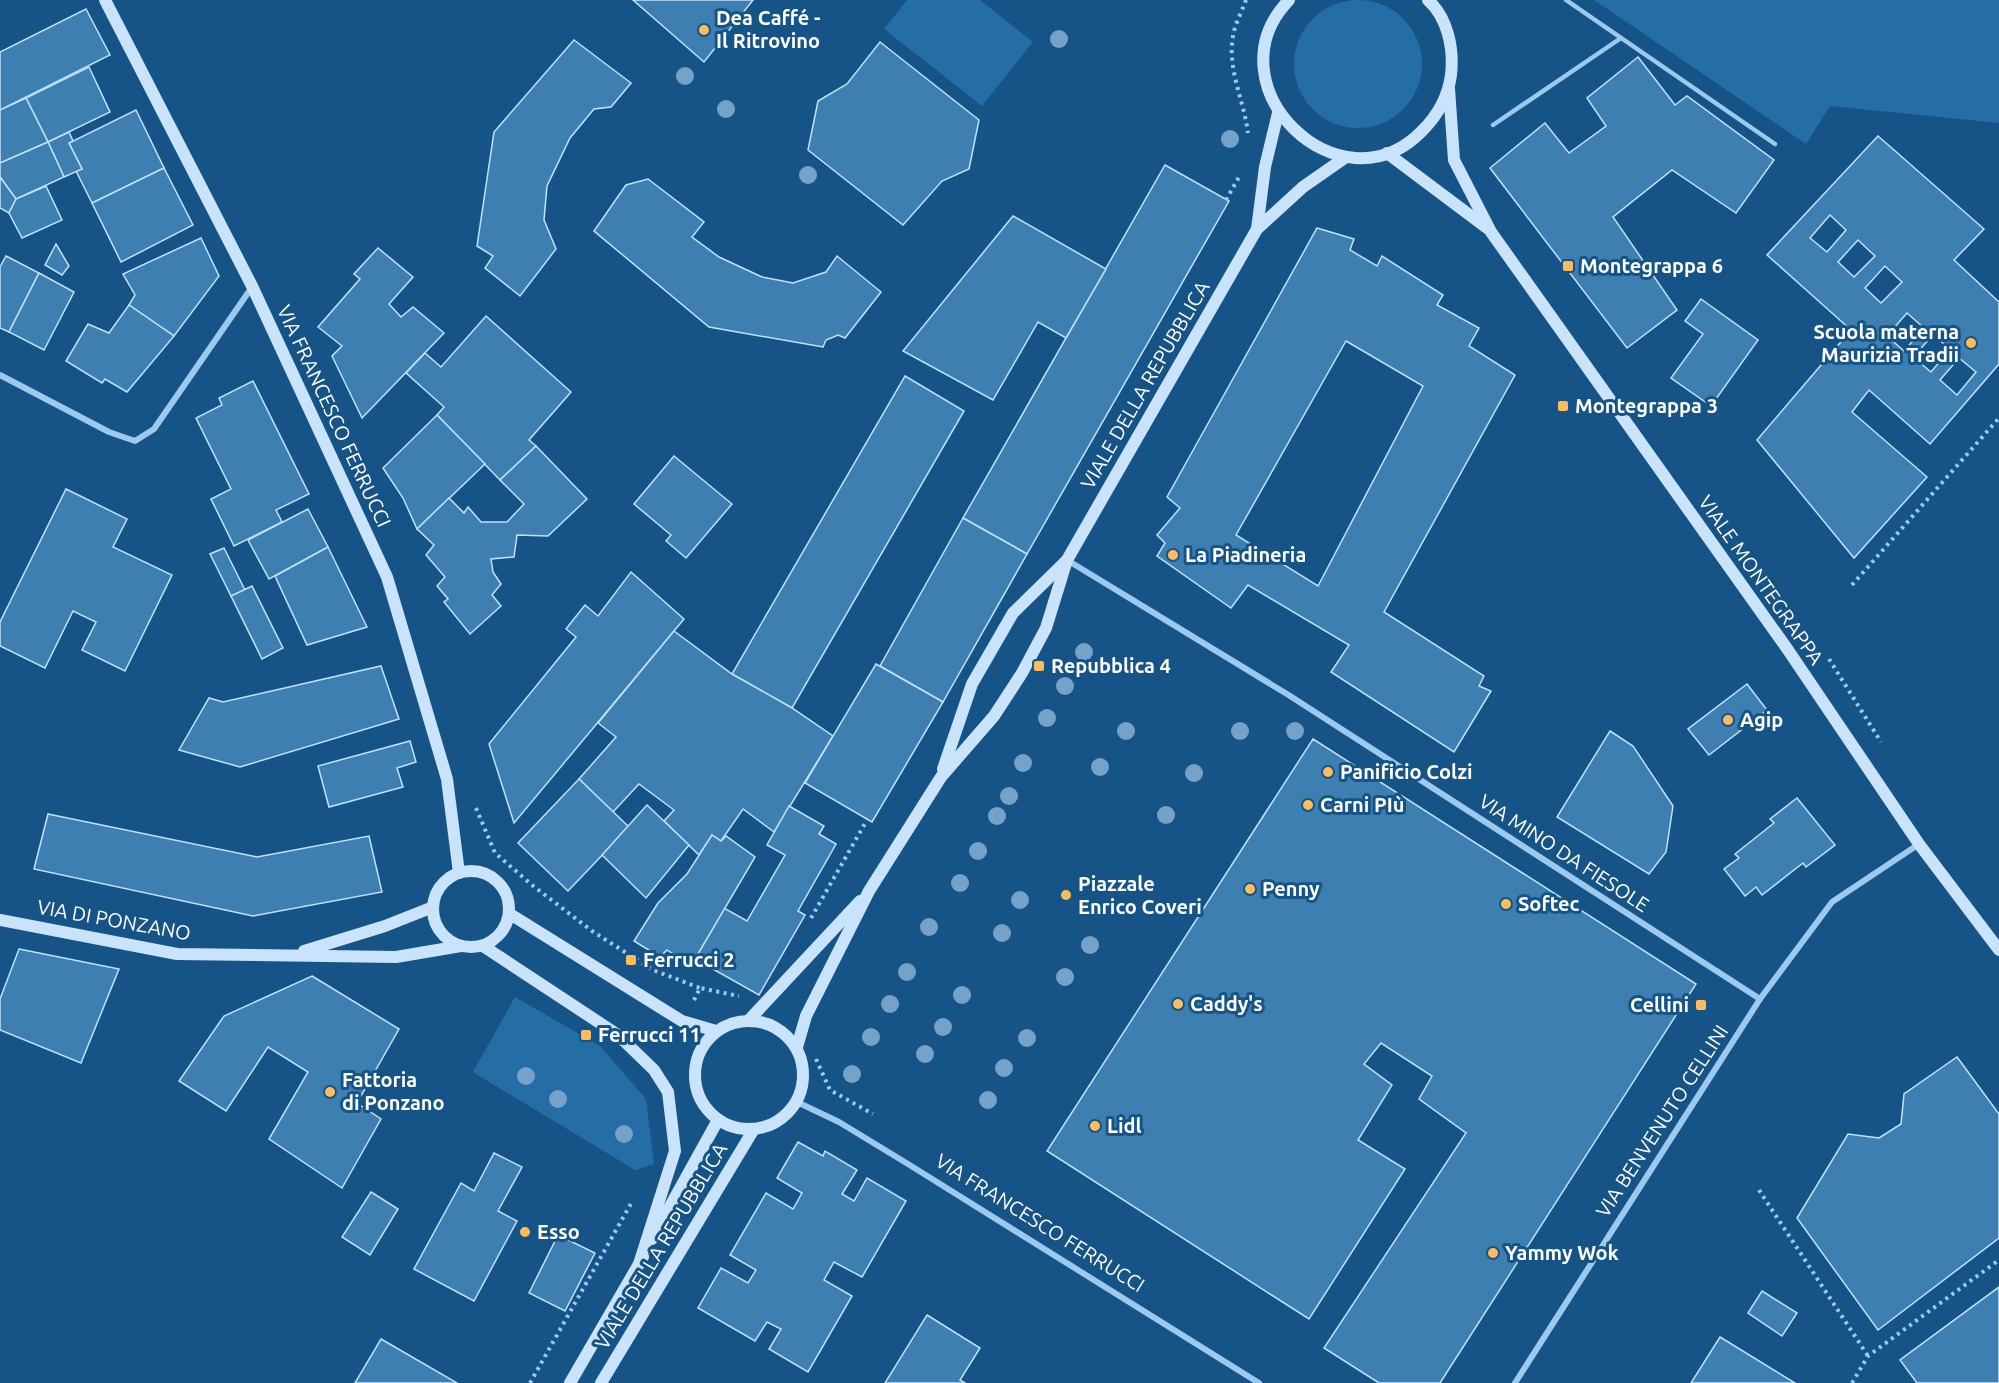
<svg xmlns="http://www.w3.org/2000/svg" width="1999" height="1383" font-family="Ubuntu,sans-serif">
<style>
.green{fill:#256da5}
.building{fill:#3e7fb1;stroke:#c2e2fa;stroke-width:1.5;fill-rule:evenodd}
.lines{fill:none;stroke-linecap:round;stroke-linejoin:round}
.path{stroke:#9ccaee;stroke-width:4;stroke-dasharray:3 4.5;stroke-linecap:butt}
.lane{stroke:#9ccaee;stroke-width:4.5}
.street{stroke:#9ccaee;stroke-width:6}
.secondary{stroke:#c9e4fa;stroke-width:12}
.tree{fill:#75a2c6}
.poi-dot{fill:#ffbc59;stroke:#165487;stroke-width:2}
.labels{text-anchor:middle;stroke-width:6;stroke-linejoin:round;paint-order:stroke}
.poi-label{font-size:20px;font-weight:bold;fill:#fff;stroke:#165487;text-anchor:start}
.street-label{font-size:20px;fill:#fff;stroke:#165487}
</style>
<rect width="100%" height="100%" fill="#165487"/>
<g class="green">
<circle cx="1358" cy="64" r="64"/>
<polygon points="907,0 980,0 1033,42 982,106 884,29"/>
<polygon points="1594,0 1999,0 1999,123 1830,106 1806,144"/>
<polygon points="515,997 600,1046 646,1099 654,1164 635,1170 473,1072"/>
</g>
<g class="building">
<polygon points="633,0 753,0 704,62"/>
<polygon points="86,9 110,55 0,110 0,52"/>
<polygon points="574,40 631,83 611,107 594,109 570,138 547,186 544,220 556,249 520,296 485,268 493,256 477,246 494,132"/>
<polygon points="880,42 979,120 969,169 942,181 903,225 808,150 818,101 847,84"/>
<polygon points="1638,57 1675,105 1687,96 1774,160 1736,213 1672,170 1613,217 1677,310 1627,348 1490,168 1545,123 1569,153 1606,126 1587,98"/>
<polygon points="89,67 110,112 48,142 26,98"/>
<polygon points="26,98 48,142 0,163 0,110"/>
<polygon points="136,110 164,168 92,203 76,171 82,169 69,143"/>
<polygon points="69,132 73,141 69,143 82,169 64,177 48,142"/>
<path d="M1878 136 1984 229 1954 260 1999 302V364L1930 444 1869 390 1852 412 1927 477 1854 558 1757 440 1851 330 1767 255ZM1830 215 1846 230 1827 252 1810 238ZM1858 240 1875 256 1854 277 1838 262ZM1885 266 1902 282 1881 303 1865 288ZM1907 313 1924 328 1904 351 1887 336ZM1933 335 1950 349 1931 372 1913 357ZM1959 358 1976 372 1957 395 1940 380Z"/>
<polygon points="48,142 64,177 16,199 0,177 0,163"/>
<polygon points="1165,165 1229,201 1027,554 963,518"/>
<polygon points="164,168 193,225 121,262 92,203"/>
<polygon points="0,177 16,199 9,213 0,208"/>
<polygon points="648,179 704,222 692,237 719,257 762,277 793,283 826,272 837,256 881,292 845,338 838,335 826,340 823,347 709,327 594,231 626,185"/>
<polygon points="46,186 62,220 22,238 9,213 16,199"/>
<polygon points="1013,216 1106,269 1066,338 1038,322 993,400 903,351"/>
<path d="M1317 228 1354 239 1350 250 1377 266 1382 256 1443 295 1437 305 1479 328 1469 346 1515 375 1384 612 1484 676 1479 686 1491 691 1454 752 1331 672 1349 645 1248 585 1231 608 1157 556 1165 543 1157 535 1180 508 1167 497ZM1346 341 1423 386 1318 586 1236 535Z"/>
<polygon points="201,238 219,276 174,336 129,305 135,295 123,274"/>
<polygon points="56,244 69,266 62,275 45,265"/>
<polygon points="378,248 413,277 389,304 401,317 413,307 444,333 362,418 332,356 342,346 318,327 360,279 354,274"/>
<polygon points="6,256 39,273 9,332 0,328 0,267"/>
<polygon points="39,273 74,292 44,350 9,332"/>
<polygon points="1701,299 1758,340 1711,406 1671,378 1703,334 1685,321"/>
<polygon points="129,305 174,336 127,392 105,379 102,383 66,361 88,324 109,333"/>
<polygon points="486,316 571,392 529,440 536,446 500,480 437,415 444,407 406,373 425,353 441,367"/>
<polygon points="905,376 964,411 792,708 732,674"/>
<polygon points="253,381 309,494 276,510 282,522 234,546 211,499 231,489 196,418 222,405 219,398"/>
<polygon points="437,415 485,464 417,529 403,498 383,468"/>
<polygon points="536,446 587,499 548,536 517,535 514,557 491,559 493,572 501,584 492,595 501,606 470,634 444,602 448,599 437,586 445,577 426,555 434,545 417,529 449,498 464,513 468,507 481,522 507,522 524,504 500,480"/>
<polygon points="674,456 732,504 686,558 666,541 671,535 634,504"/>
<polygon points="66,489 127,519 113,547 172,575 125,671 82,650 96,622 73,611 45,668 0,646 0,622"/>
<polygon points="308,509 328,547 269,579 248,540"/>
<polygon points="963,518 1027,554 943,702 880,666"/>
<polygon points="328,547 367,627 307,645 275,576"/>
<polygon points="224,548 245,590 231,596 210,554"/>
<polygon points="631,572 684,619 514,823 489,744 576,637 566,629 585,605 598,616"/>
<polygon points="252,586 283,648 262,659 231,596"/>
<polygon points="674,631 732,674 792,708 833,736 774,832 743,809 721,841 712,835 699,855 664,821 674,810 639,784 613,812 579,779 616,737 598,723"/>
<polygon points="876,664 943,702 872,822 805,783"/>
<polygon points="381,666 399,719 240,767 179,750 209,698 223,702"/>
<polygon points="1747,684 1767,710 1709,755 1688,729"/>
<polygon points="1610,731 1633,746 1673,806 1666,852 1649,874 1557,817"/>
<polygon points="1313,739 1696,984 1440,1383 1379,1383 1324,1348 1466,1133 1419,1099 1432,1076 1381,1043 1364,1064 1392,1085 1358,1140 1405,1169 1309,1319 1047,1151"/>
<polygon points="410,741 416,762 397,768 403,787 329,807 318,766"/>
<polygon points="579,779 629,827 568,891 518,843"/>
<polygon points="1797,798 1835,845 1806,867 1803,863 1762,895 1756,887 1745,896 1724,869 1739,858 1735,854 1774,823 1770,819"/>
<polygon points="647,805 689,845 646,898 602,855"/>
<polygon points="789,806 824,826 819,834 836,844 798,911 805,915 759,995 695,959 724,908 747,921 785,855 767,845"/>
<polygon points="48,814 257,857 369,836 382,892 253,916 34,869"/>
<polygon points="712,835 721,841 726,836 755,857 695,959 689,965 667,950 660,957 634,941 658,903 687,874"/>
<polygon points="19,949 119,969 81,1063 0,1030 0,999"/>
<polygon points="312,976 399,1029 357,1103 381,1119 342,1188 269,1139 308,1072 268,1047 226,1111 179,1081 224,1016"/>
<polygon points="1957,1057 1999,1114 1999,1238 1878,1330 1797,1218 1848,1134 1879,1138 1901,1124 1904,1094"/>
<polygon points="798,1142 823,1156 825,1151 857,1170 842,1194 854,1201 867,1178 906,1201 862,1277 834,1262 824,1280 852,1296 808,1372 769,1349 781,1329 767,1322 755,1341 698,1308 721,1268 748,1283 756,1270 730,1255 766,1193 793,1209 802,1193 777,1178"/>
<polygon points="494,1153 522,1167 498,1211 517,1221 474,1301 414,1269 461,1183 474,1191"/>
<polygon points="371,1192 398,1209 370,1255 342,1237"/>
<polygon points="558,1235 595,1253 565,1311 529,1293"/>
<polygon points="1999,1287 1999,1383 1917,1383 1900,1360"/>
<polygon points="1762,1291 1797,1313 1782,1336 1748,1313"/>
<polygon points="927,1315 980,1348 960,1380 965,1383 885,1383"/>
<polygon points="1720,1337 1795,1383 1691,1383"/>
<polygon points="381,1339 457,1383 355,1383"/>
</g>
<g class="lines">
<g class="path">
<path d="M1246 0C1242 11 1235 24 1233 36 1227 69 1244 101 1248 133"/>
<polyline points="1226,200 1239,177"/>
<polyline points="1852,585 1999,418"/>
<polyline points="1829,659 1881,742"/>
<polyline points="476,808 495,853 532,885 592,931 653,970 700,988"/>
<polyline points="811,918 867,820"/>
<polyline points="694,1000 700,988 739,996"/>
<polyline points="816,1059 830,1090 873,1114"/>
<polyline points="1759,1190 1868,1356"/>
<polyline points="530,1383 633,1200"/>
<polyline points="1852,1383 1868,1356 1999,1260"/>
</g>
<g class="lane">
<polyline points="1566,0 1775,144"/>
<polyline points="1493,125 1621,38"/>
</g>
<g class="street">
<polyline points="0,375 109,432 135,441 154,429 252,287"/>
<polyline points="1067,560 1287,694 1760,999"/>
<polyline points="797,1102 839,1122 908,1164 1259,1383"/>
<polyline points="1515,1383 1760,999 1832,902 1919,844"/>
</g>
<g class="secondary">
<polyline points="105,0 252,286 387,577 447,779 459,873"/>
<path d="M1289 0C1207 85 1340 215 1422 131 1438 115 1448 98 1451 75 1454 49 1448 18 1428 0"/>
<polyline points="1449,89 1454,160 1491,232 1788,650 1919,844 1999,950"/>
<polyline points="1387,153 1487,228"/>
<polyline points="1257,229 1265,167 1278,113"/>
<polyline points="943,769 972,684 1013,613 1066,561"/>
<circle cx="471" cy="909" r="38"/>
<polyline points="510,914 682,1021 716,1031"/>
<polyline points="0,920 177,954 396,957 461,946"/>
<polyline points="483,946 618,1035 654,1070 668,1092 675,1151 639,1264"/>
<polyline points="304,951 385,926 433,907"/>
<polyline points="749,1020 860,901"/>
<circle cx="749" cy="1075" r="54"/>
<polyline points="797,1047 806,1016 869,891 941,777 994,716 1022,673 1046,628 1067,560 1257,229 1303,187 1346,157"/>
<polyline points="652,1239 718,1120"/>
<polyline points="570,1383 643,1257"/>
<polyline points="601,1383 754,1129"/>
</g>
</g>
<g class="tree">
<circle cx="1059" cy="39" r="9"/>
<circle cx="685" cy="76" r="9"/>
<circle cx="726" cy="109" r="9"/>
<circle cx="1230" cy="139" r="9"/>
<circle cx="808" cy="175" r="9"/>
<circle cx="1084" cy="652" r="9"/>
<circle cx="1065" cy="686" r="9"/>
<circle cx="1047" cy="718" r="9"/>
<circle cx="1126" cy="731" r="9"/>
<circle cx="1240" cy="731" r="9"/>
<circle cx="1295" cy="731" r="9"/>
<circle cx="1023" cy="763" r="9"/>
<circle cx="1100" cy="767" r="9"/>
<circle cx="1194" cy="773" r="9"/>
<circle cx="1009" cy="796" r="9"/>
<circle cx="1166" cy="815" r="9"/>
<circle cx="997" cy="816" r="9"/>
<circle cx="978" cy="851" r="9"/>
<circle cx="960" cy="883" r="9"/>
<circle cx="1020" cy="900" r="9"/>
<circle cx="929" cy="927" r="9"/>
<circle cx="1002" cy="933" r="9"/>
<circle cx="1090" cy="945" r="9"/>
<circle cx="907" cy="972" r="9"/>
<circle cx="1065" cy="977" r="9"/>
<circle cx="962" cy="995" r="9"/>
<circle cx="890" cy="1004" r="9"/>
<circle cx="943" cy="1027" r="9"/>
<circle cx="871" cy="1037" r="9"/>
<circle cx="1027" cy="1038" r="9"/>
<circle cx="925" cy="1054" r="9"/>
<circle cx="1004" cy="1068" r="9"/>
<circle cx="852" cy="1074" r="9"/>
<circle cx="526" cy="1076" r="9"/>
<circle cx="558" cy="1099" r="9"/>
<circle cx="988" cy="1100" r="9"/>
<circle cx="624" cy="1134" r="9"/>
</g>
<g class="poi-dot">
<circle cx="704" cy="30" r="6"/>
<rect x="1562" y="260" width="12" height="12" rx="3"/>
<circle cx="1971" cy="343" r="6"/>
<rect x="1557" y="400" width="12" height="12" rx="3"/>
<circle cx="1173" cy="555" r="6"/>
<rect x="1033" y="660" width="12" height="12" rx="3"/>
<circle cx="1728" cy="720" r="6"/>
<circle cx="1328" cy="772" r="6"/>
<circle cx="1308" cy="805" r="6"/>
<circle cx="1250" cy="889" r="6"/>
<circle cx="1066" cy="895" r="6"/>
<circle cx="1506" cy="904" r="6"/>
<rect x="625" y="954" width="12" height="12" rx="3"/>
<circle cx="1178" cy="1004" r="6"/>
<rect x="1695" y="999" width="12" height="12" rx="3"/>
<rect x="580" y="1029" width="12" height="12" rx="3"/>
<circle cx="330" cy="1092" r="6"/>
<circle cx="1095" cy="1126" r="6"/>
<circle cx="525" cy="1232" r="6"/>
<circle cx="1493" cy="1253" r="6"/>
</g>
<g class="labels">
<g class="poi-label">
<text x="716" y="25">Dea Caffé -<tspan x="716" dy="23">Il Ritrovino</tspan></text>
<text x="1580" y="273">Montegrappa 6</text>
<text x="1959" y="339" text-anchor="end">Scuola materna<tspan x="1959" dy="23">Maurizia Tradii</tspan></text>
<text x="1575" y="413">Montegrappa 3</text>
<text x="1185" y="562">La Piadineria</text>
<text x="1051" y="673">Repubblica 4</text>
<text x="1740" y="727">Agip</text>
<text x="1340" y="779">Panificio Colzi</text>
<text x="1320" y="812">Carni PIù</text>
<text x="1078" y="891">Piazzale<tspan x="1078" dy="23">Enrico Coveri</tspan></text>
<text x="1262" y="896">Penny</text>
<text x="1518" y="911">Softec</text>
<text x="643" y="967">Ferrucci 2</text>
<text x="1190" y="1011">Caddy's</text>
<text x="1689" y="1012" text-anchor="end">Cellini</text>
<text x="598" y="1042">Ferrucci 11</text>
<text x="342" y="1087">Fattoria<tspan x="342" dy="23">di Ponzano</tspan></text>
<text x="1107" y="1133">Lidl</text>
<text x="537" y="1239">Esso</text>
<text x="1505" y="1260">Yammy Wok</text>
</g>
<g class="street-label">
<text transform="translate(1145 385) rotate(-60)" y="7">VIALE DELLA REPUBBLICA</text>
<text transform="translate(334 416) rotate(65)" y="7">VIA FRANCESCO FERRUCCI</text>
<text transform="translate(1761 580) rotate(55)" y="7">VIALE MONTEGRAPPA</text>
<text transform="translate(1564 853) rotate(33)" y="7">VIA MINO DA FIESOLE</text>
<text transform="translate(114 920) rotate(10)" y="7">VIA DI PONZANO</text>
<text transform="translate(1662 1121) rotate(-57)" y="7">VIA BENVENUTO CELLINI</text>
<text transform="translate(1040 1223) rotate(32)" y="7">VIA FRANCESCO FERRUCCI</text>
<text transform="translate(661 1246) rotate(-59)" y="7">VIALE DELLA REPUBBLICA</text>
</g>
</g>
</svg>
